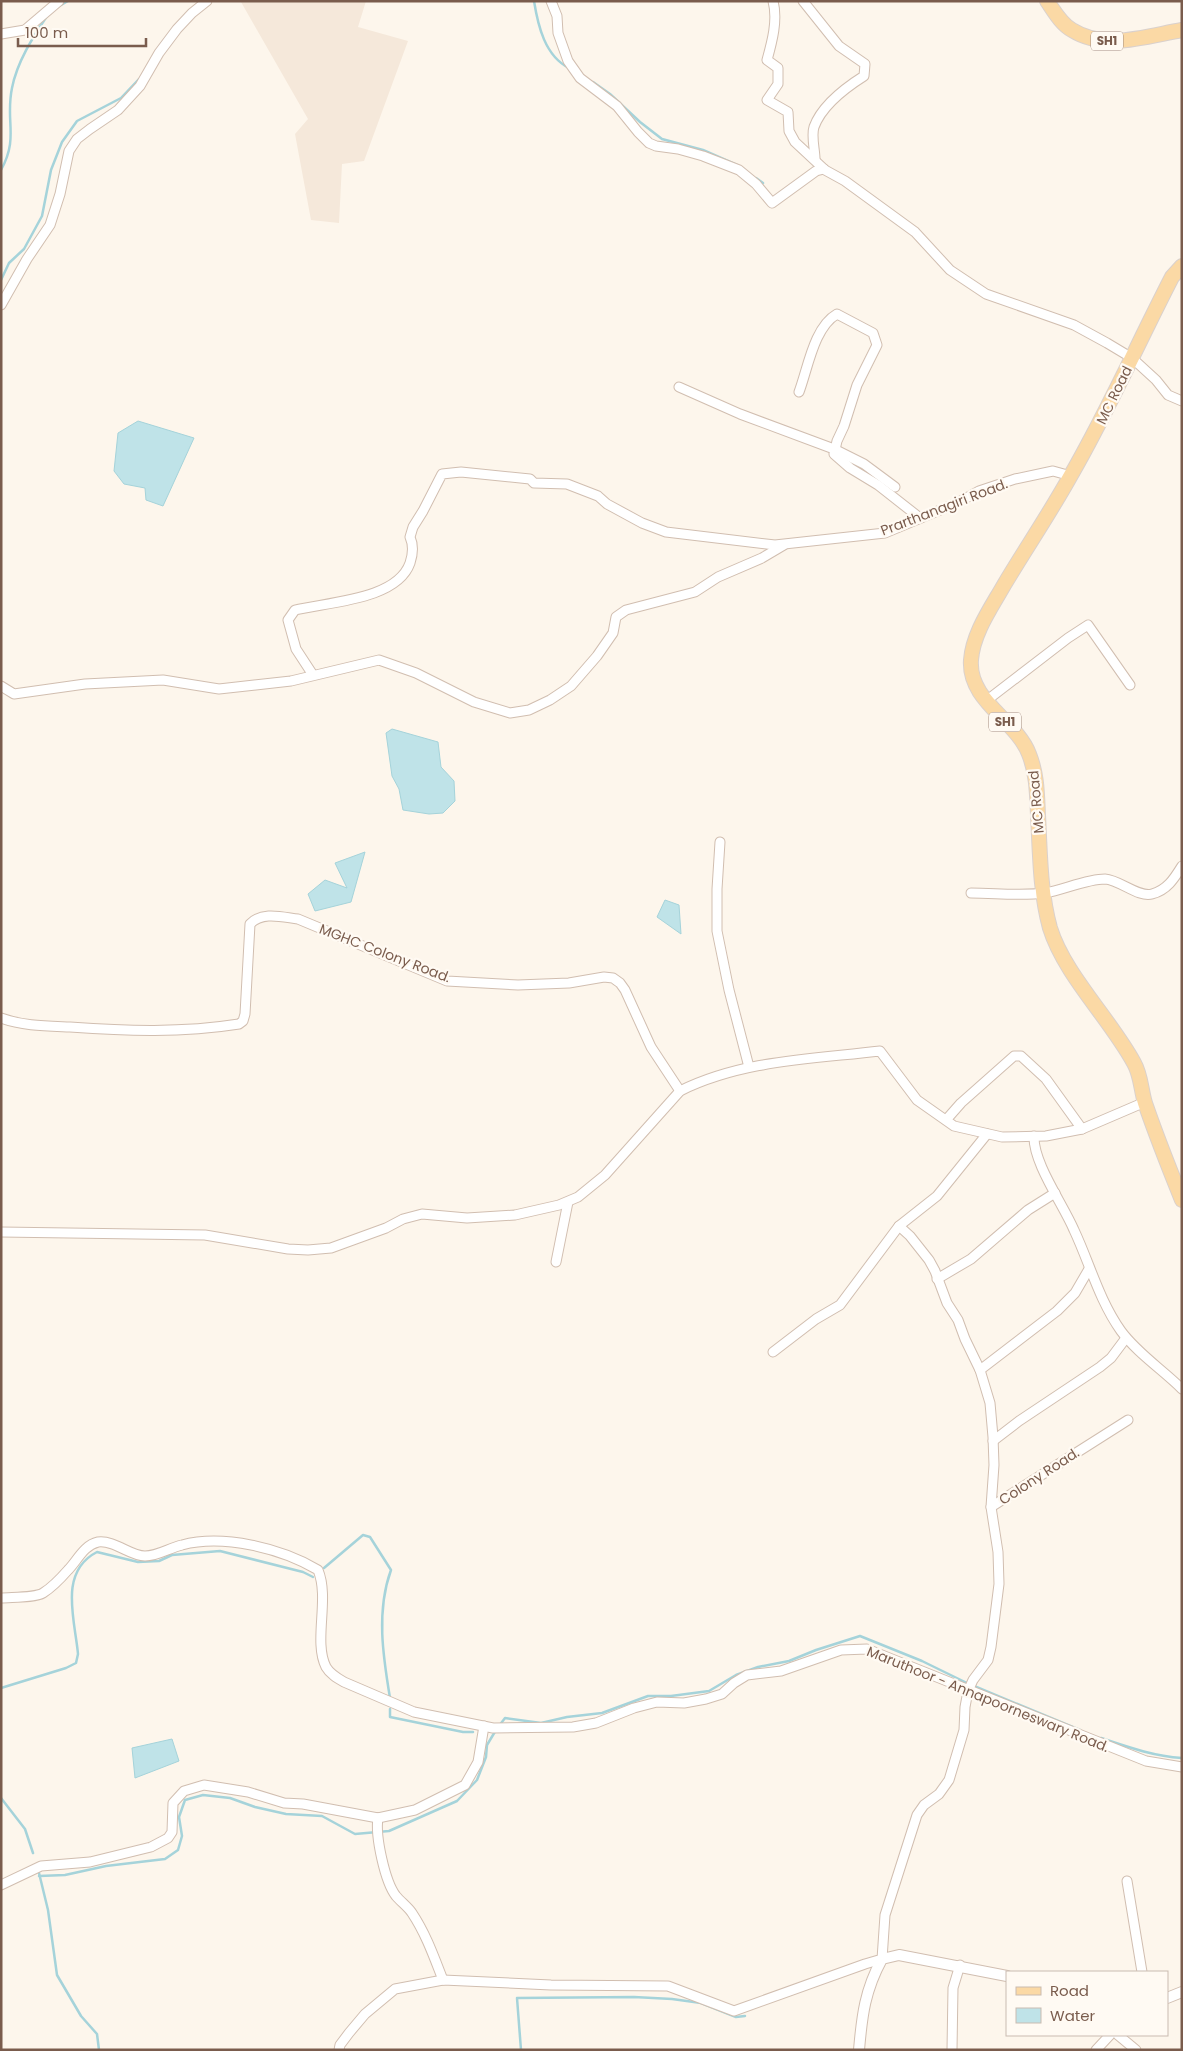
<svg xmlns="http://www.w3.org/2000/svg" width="1183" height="2051" font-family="Poppins,sans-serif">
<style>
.residential{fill:#f5e8da}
.water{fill:#bfe3e8;stroke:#a5d3da}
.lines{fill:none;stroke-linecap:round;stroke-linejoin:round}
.stream{stroke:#a5d3da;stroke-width:2.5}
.minor-casing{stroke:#d1beb0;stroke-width:11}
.tertiary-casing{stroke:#d1beb0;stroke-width:12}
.primary-casing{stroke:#dad1cd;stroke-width:16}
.minor{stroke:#fff;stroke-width:9}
.tertiary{stroke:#fff;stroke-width:10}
.primary{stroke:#fbd9a5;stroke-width:14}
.labels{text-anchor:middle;stroke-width:4.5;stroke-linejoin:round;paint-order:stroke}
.shield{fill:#fffaf3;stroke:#a28b7f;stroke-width:1}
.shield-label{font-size:12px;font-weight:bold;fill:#7a5c4d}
.street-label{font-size:14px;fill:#7a5c4d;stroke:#fffaf3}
</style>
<rect width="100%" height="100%" fill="#fdf6ec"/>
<polygon class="residential" points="366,1 358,27 408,41 364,161 342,164 339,223 311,220 295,134 308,119 241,2"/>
<g class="water">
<polygon points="138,421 194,438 163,506 146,500 145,488 124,484 114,471 118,433"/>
<polygon points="392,729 438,742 441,767 454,781 455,801 443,813 429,814 403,810 399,789 392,776 386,733"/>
<polygon points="365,852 351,902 315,911 308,894 325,880 347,888 335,863"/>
<polygon points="665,900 679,905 681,934 657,917"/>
<polygon points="172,1739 179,1761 135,1778 132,1748"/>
</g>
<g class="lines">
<g class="stream">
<path d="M534 1C538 26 545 56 569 68"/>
<polyline points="61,5 68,1"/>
<polyline points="593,82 610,94 640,122 662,139 703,150 737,165"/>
<path d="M1 170C19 138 5 121 12 88 17 62 33 37 47 16"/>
<polyline points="756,178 763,183"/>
<polyline points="1,280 9,263 24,249 42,216 51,170 62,142 77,121 121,98 139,79"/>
<path d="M324 1568 363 1535 370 1537 391 1570C376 1611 383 1656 390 1698"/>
<polyline points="974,1686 1080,1730"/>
<path d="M1 1688 66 1668 76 1663 78 1654C75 1620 58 1572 97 1552L138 1562 159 1561 172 1555 220 1551 303 1572 313 1577"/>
<polyline points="390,1709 390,1717 463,1732 473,1732"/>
<polyline points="499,1726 505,1718 541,1723 567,1717 602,1713 648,1696 671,1696 709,1691 736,1675 758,1667 789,1661 816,1650 860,1636 922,1661 969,1684"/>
<path d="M1101 1738C1128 1747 1153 1756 1182 1758"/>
<polyline points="1,1798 25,1829 33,1853"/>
<polyline points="39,1873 48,1910 57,1975 81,2016 97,2034 99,2050"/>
<polyline points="39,1876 65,1875 106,1866 165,1859 178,1850 182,1836 179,1817 185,1800 203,1795 230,1798 255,1807 286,1814 322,1816 355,1834 389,1831 457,1801 477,1780 486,1757 487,1745 496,1730"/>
<polyline points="521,2050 517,1998 634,1997 672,1999 701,2003 736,2017 745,2016"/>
</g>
<g class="minor-casing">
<g id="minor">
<polyline points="551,1 557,16 558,33 568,61 580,78 617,106 638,132 649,143 656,146 678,149 703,156 739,170 756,184 772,203 816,171 824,169"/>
<path d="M773 1C778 20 772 42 767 60L778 68V84L767 100 788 112 789 131 795 142 825 170 845 181 915 232 950 270 986 294 1074 325 1107 343 1132 358 1156 380 1168 395 1182 401"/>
<path d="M803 1 839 46 865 64 864 76C845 88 822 105 814 127 811 136 815 150 815 159"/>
<polyline points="1,34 25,30 59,1"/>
<polyline points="1,305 27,259 50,225 60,194 69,151 77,139 90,129 118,110 140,86 159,53 177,29 192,13 207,1"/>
<polyline points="679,387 740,414 834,449 864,464 895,487"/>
<path d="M799 392C808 368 814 327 837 314L873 333 877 345 857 385 844 426 837 441 834 454 850 468 878 485 920 518"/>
<path d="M313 675 296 649 288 620 295 610C328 602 397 600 410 563 413 554 414 546 410 537L413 527 423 511 442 474 461 472 530 479 534 483 567 484 598 496 607 504 642 523 666 532 775 545 885 533 957 503 979 491 1015 479 1053 471 1071 476"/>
<polyline points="1,686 14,694 85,684 163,680 219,689 291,681 379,660 416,673 474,702 510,713 529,710 550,700 571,686 597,656 613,633 616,617 626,610 695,592 718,577 762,558 784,545"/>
<polyline points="986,701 1068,638 1088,625 1130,685"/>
<polyline points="720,842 717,889 717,931 729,990 749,1067"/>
<path d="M971 893C995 893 1021 896 1045 893 1063 890 1087 879 1105 879 1120 880 1139 898 1152 894 1167 890 1174 879 1182 866"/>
<path d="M1 1018C23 1026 46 1026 70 1027 126 1031 182 1033 239 1024L243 1021 245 1014 250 924C262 911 282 917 298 919L447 981 518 985 569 983 604 977 613 978 620 983 625 990 651 1047 680 1091"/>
<polyline points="946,1120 961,1103 1014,1056 1021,1056 1046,1079 1082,1129"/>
<path d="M1034 1136C1033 1163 1063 1204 1074 1230 1090 1264 1099 1300 1121 1331 1137 1353 1163 1370 1182 1389"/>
<polyline points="899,1226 910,1236 929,1260 935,1271 947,1303 958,1320 965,1339 980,1370 990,1403 993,1437 994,1465 991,1507 1128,1420"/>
<path d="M1 1232 205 1235 288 1249 308 1250 331 1248 386 1228 403 1219 422 1214 467 1218 515 1215 559 1205 578 1197 605 1175 680 1091C742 1060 813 1059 880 1051L917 1100 954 1126 1002 1137 1046 1136 1082 1129 1145 1102"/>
<polyline points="556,1262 568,1202"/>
<polyline points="937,1279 971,1259 1028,1210 1055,1193"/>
<polyline points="773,1352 816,1319 840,1305 899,1226 937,1196 987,1134"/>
<polyline points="980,1370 1057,1311 1075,1293 1089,1269"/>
<polyline points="993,1441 1019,1421 1100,1367 1111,1358 1126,1338"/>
<path d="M1 1598C12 1597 35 1598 43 1593 51 1588 61 1578 68 1570 77 1561 84 1545 98 1542 115 1540 130 1556 145 1556 158 1556 169 1548 182 1545 223 1534 281 1548 318 1570 330 1599 313 1641 326 1667 330 1674 337 1678 344 1682L414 1712 493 1728 573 1727 596 1723 634 1708 657 1702 684 1703 706 1699 722 1694 734 1683 747 1675 781 1671 841 1650 867 1649 1146 1761 1182 1767"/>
<path d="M378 1818C375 1836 385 1882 396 1896 401 1902 408 1907 412 1913 426 1934 434 1957 443 1980"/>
<polyline points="1127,1881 1142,1972"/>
<polyline points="1,1885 41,1866 90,1862 151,1847 168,1838 172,1832 173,1803 184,1791 204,1785 248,1792 284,1803 303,1804 378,1818 415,1810 465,1785 478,1762 484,1726"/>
<polyline points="1118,2035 1136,2050"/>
<polyline points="339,2050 340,2045 349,2033 365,2014 395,1989 443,1980 551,1985 668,1986 734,2011 865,1964 882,1959 885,1915 917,1815 924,1805 939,1794 949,1780 964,1730 965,1707 968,1691 973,1680 988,1660 991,1647 999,1584 998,1552 991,1507"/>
<polyline points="952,2050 953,1988 960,1965"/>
<polyline points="1096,2050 1110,2035"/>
</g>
</g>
<g class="tertiary-casing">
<g id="tertiary">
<polyline points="1167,1998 1182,1992"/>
<path d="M859 2050C862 2015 865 1990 882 1959L899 1955 1007 1976"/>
</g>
</g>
<g class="primary-casing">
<g id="primary">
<path d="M1047 1C1054 11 1061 24 1072 30 1105 51 1147 36 1182 30"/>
<path d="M1182 266 1172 277C1138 343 1108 411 1071 475 1050 513 1026 548 1004 585 991 608 973 633 971 660 968 701 1016 720 1029 754 1037 774 1037 794 1038 815 1040 852 1040 892 1050 928 1064 974 1111 1020 1134 1063 1141 1075 1141 1090 1145 1103 1156 1135 1169 1168 1182 1200"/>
</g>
</g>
<use href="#minor" class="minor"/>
<use href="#tertiary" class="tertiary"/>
<use href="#primary" class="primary"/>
</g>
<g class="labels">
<g class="shield">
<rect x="1091" y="31.5" width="32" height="19" rx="4"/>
<rect x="989" y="712.5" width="32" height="19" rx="4"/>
</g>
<g class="shield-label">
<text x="1107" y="45">SH1</text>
<text x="1005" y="726">SH1</text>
</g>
<g class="street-label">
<text transform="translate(1114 395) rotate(-64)" y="5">MC Road</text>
<text transform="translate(944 507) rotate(-21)" y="5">Prarthanagiri Road.</text>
<text transform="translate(1036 802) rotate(-95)" y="5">MC Road</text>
<text transform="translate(385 953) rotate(21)" y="5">MGHC Colony Road.</text>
<text transform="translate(1039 1476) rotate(-33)" y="5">Colony Road.</text>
<text transform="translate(988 1699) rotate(22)" y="5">Maruthoor - Annapoorneswary Road.</text>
</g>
</g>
<rect width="1183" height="2051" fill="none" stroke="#7a5c4d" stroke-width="5"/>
<rect x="1006" y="1971" width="162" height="65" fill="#fffaf3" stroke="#cabbb1"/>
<rect x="1016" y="1987" width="25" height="8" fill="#fbd9a5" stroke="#cabbb1"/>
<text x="1050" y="1996" font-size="15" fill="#7a5c4d">Road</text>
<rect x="1016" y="2008" width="25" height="15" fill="#bfe3e8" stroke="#cabbb1"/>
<text x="1050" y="2021" font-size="15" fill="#7a5c4d">Water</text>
<path d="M18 38v8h128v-8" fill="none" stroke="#7a5c4d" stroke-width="2.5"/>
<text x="25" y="38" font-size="15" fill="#7a5c4d" stroke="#fffaf3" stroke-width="4" paint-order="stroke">100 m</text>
</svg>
